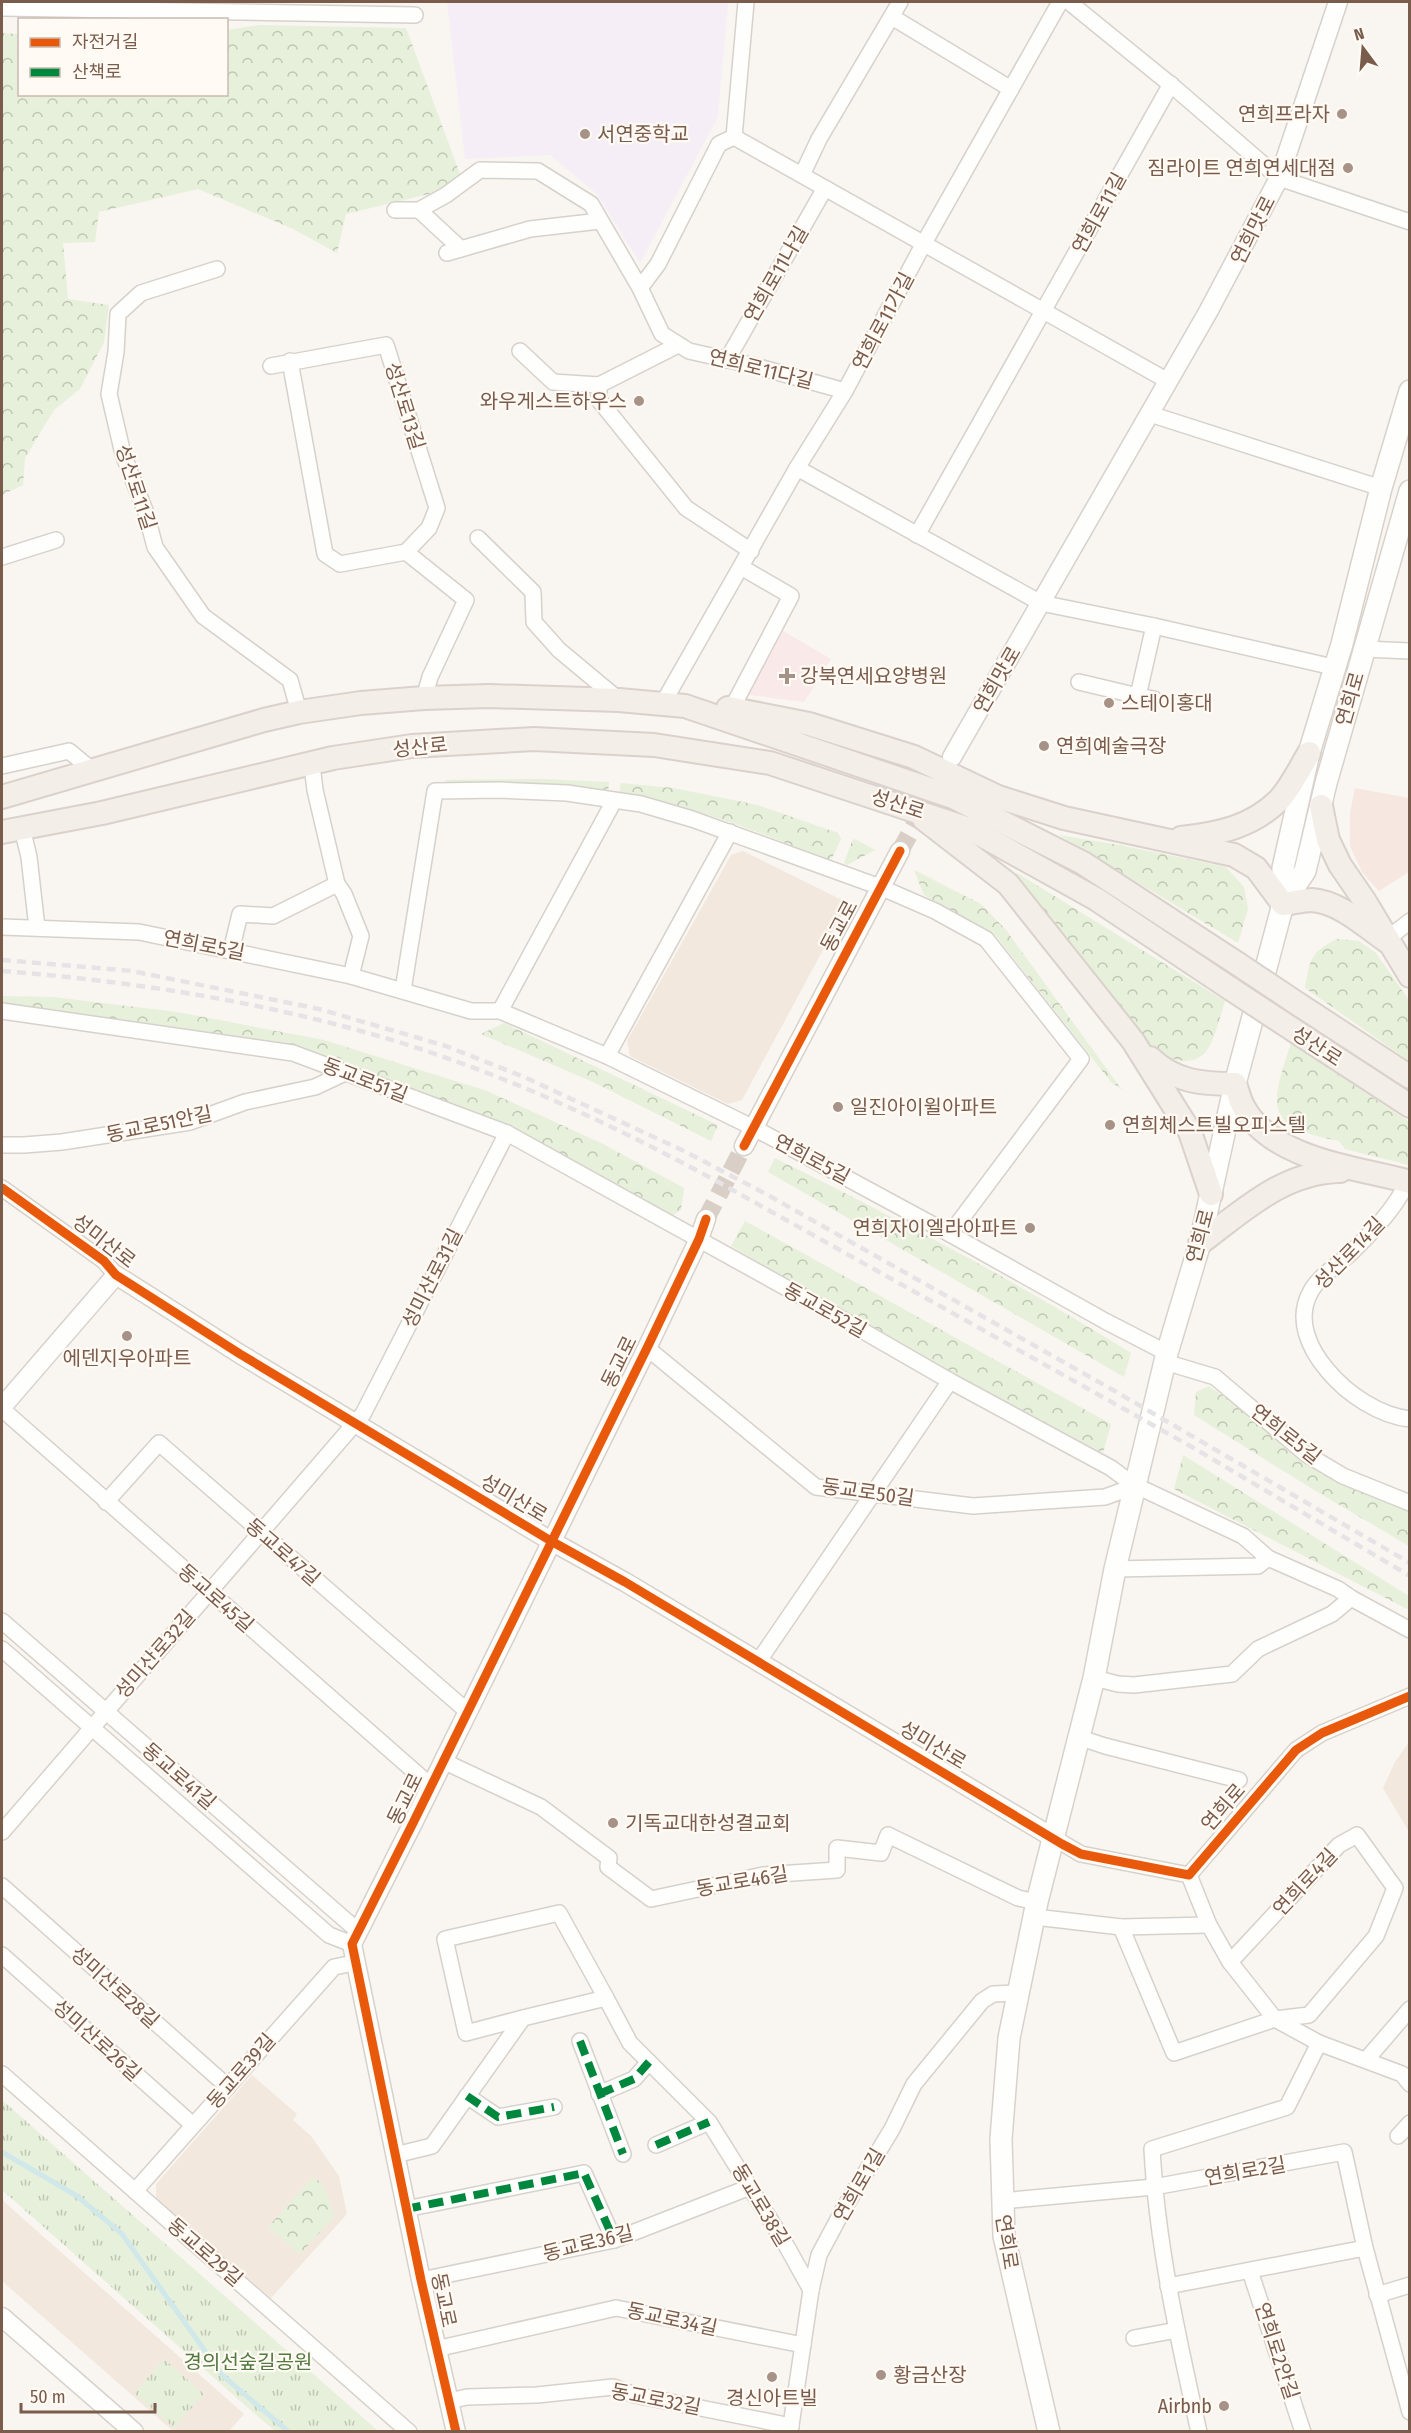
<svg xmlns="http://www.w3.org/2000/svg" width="1411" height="2433" font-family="'Fira Sans Condensed','Noto Sans KR',sans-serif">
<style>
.residential{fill:#f2e8de}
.commercial{fill:#f6e8e1}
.education{fill:#f6eef6}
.medical{fill:#fae9e9}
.forest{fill:url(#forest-crowns)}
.park{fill:url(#park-tufts)}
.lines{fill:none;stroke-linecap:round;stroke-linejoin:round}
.stream{stroke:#d0e8ea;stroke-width:5}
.tertiary-tunnel{stroke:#d9cfc7;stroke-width:18;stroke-dasharray:18 9;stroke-linecap:butt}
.minor-casing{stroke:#d7d1cb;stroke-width:18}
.tertiary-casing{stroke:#d7d1cb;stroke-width:21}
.secondary-casing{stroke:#d9d2cb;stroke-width:24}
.primary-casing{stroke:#dad1cc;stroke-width:26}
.minor{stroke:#fefefd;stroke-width:15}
.tertiary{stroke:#fefefd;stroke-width:18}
.secondary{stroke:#fefefd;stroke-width:21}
.primary{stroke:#f3eee8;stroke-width:22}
.rail{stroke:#e6e3e7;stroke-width:4.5;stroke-dasharray:9 6;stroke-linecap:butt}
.primary-bridge-casing{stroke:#dad1cc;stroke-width:26;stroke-linecap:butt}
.primary-bridge{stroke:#f3eee8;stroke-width:22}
.quiet{stroke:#00873e;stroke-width:8;stroke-dasharray:15 8;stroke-linecap:butt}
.cycleway-casing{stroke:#fffaf3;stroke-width:13}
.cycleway{stroke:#e8590c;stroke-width:9}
.poi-dot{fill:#a69286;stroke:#fffaf3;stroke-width:2}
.labels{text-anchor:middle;stroke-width:4.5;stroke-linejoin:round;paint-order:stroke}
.poi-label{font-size:20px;fill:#7a5c4d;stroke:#fffaf3;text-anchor:start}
.street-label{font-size:20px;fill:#7a5c4d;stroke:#fffaf3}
.park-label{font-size:20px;fill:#537a41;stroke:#fffaf3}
</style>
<defs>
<pattern id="forest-crowns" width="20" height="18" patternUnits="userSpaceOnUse" patternTransform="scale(1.5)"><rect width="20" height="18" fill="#e7f0db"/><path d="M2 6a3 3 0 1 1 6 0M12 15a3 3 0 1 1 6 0" fill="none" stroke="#c0c6b4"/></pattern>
<pattern id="park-tufts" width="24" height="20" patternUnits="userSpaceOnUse" patternTransform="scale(1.5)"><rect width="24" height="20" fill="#e7f0db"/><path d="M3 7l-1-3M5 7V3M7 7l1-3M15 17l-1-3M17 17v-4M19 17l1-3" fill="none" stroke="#c0c6b4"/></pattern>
</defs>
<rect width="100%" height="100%" fill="#f9f5f0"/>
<g class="residential">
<polygon points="743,851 842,900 844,911 742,1100 728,1104 630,1056 627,1041 731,855"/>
<polygon points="1409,1742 1409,1832 1383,1788 1395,1762"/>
<polygon points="252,2075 297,2114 293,2120 311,2136 339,2176 347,2214 271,2298 156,2198 156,2184"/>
<polygon points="2,2200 244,2414 229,2431 173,2431 2,2281"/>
</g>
<polygon class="commercial" points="1355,788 1409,798 1409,872 1379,891 1362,872 1350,846 1350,813"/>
<polygon class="education" points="447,2 728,2 718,117 640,263 597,194 550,155 465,159"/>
<polygon class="medical" points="783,631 831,659 804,702 742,694"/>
<g class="forest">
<polygon points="260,25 406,28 460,174 437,192 346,214 337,253 293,229 198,189 99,212 95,242 63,243 68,299 109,305 104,342 80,389 54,410 25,458 23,485 2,495 2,33 19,34 20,94 226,94 227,30"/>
<polygon points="540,779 609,782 608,794 445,787 445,780"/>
<path d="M621 783 673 788 758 805 838 833 841 839 832 858 826 860C759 831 693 805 619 796Z"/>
<polygon points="1059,835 1119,845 1226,867 1244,887 1248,909 1238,943"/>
<polygon points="855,839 875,850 847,865 844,863 852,841"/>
<polygon points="914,870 981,904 1006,930 1122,1090 1111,1082 995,935 924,895"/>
<path d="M1017 873 1225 1001C1211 1046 1209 1077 1154 1052L1015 876Z"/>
<path d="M1337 939 1359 941 1376 953 1409 1000V1061L1305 988C1310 960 1310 952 1337 939Z"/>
<polygon points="2,996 53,997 177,1012 324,1040 487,1091 603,1144 684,1188 681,1210 666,1220 415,1096 237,1039 56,1011 2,1005"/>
<polygon points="504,1023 718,1125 711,1141 593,1082 481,1034"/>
<path d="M1291 1043 1409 1122V1165L1345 1149 1339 1141C1263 1126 1270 1108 1291 1043Z"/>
<path d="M775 1158C896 1218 1016 1281 1131 1353L1124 1377 768 1172Z"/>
<polygon points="745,1221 1111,1424 1103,1453 909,1352 731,1246"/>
<polygon points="1209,1386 1355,1488 1409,1511 1409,1546 1314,1490 1194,1415 1196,1392"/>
<polygon points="1183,1455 1409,1596 1409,1610 1174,1489"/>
<polygon points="313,2177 322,2183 335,2216 300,2254 268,2227"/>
</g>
<g class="park">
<polygon points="2,2100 378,2431 275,2431 247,2407 2,2190"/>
<polygon points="164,2359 204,2394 174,2428 134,2393"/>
</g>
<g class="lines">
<polyline class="stream" points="2,2152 77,2196 122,2234 222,2375 289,2432"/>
<g class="tertiary-tunnel">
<polyline points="900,851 940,779"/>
<polyline points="706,1219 744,1146"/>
</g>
<g class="minor-casing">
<g id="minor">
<polyline points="746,2 734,137 1168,381"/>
<polyline points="1069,2 1176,89 1279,178 1410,222"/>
<polyline points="2,8 415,15"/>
<polyline points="892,17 1011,89"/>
<polyline points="802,175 819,139 900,2"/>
<polyline points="395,210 419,210 446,195 480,170 538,171 591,204 640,288 662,334 689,351 755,366 845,391"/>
<polyline points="419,210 461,249"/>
<polyline points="447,253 530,229 600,221"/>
<polyline points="217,269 141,293 118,314 116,352 109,394 123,454 146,513 155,547 203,616 290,680 299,712"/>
<polyline points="640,288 658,264 719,144 734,137"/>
<polyline points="520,351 553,382 599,385 599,400 686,508 751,551"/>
<polyline points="727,360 825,188"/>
<polyline points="290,361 325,554 340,564 406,552 466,600 430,677 424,698"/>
<polyline points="271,366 386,345 437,508 429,528 406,552"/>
<polyline points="599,385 678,345"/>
<polyline points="1150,414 1381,488"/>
<polyline points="797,468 1041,603 1154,626 1333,667"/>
<polyline points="917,535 1171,84"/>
<polyline points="478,538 533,592 534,622 559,650 619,700"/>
<polyline points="2,557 56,540"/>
<polyline points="1364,649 1410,651"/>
<polyline points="1079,682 1138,696 1154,626"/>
<polyline points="1138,696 1154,699"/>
<polyline points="663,703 797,468 845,391 924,243 1060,2"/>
<polyline points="732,708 791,596 741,567"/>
<polyline points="312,765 315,790 337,884 344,894 361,936 351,976"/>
<polyline points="2,766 69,751 93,771"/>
<polyline points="22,828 29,857 37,928"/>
<polyline points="2,927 139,932 351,976 471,1011 500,1011 607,1056 754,1128 950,1234 1105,1321 1167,1353"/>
<polyline points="1388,942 1396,932 1410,921"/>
<polyline points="231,951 240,914 273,916 337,884"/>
<polyline points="403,990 435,791 499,790 567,793 641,804 692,819 880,887 935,911 986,939 1081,1059 950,1234"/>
<polyline points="2,1011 293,1053 507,1133 837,1316 950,1381 1111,1468 1135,1486"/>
<polyline points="500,1011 614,801"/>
<polyline points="607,1056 730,832"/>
<polyline points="2,1145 24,1145 62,1142 190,1122 245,1102 315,1087 347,1072"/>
<path d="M1408 1181C1395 1209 1373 1231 1351 1253 1338 1265 1320 1275 1311 1291 1295 1319 1309 1349 1328 1371 1347 1394 1380 1416 1410 1419"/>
<polyline points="2,1188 104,1261 116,1275"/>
<polyline points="647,1348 816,1487 973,1506 1105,1497 1135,1486"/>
<polyline points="1165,1362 1215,1377 1306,1454 1343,1476 1410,1503"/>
<polyline points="2,1409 431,1786"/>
<polyline points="1145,1490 1243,1536 1268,1558 1338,1589 1351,1598 1410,1630"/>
<polyline points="106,1502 159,1443 468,1712"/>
<polyline points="1115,1569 1258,1566 1268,1558"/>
<polyline points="2,1621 358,1931"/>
<polyline points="2,1649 329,1935 352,1944"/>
<polyline points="758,1662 950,1381"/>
<polyline points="1094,1678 1118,1684 1134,1685 1232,1674 1258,1649 1332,1614 1351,1598"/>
<polyline points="1078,1737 1105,1746 1239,1780"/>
<polyline points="443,1761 541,1807 609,1858 608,1867 651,1899 763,1875 837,1870 837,1848 881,1853 888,1835 1018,1898 1037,1902"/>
<polyline points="2,1832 363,1414 507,1133"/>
<polyline points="1052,1837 1081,1854 1189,1875 1296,1750 1322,1733 1410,1696"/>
<polyline points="1189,1875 1209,1925 1230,1962 1275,2019 1319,2043 1402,2074 1410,2084"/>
<polyline points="2,1886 228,2087"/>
<polyline points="1035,1917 1121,1927 1209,1925"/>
<polyline points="1121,1927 1174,2053 1275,2019 1309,2015 1376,1936 1395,1888 1357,1835 1339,1845 1230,1962"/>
<polyline points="2,1955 193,2125"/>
<polyline points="523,2018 466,2033 445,1939 559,1913 606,1998"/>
<polyline points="580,2041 623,2154"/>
<polyline points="1366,2060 1410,2009"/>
<polyline points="2,2074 409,2432"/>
<polyline points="599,2094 634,2079 649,2062"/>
<polyline points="467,2096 498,2117 554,2107"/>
<polyline points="1398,2136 1410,2123"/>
<polyline points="656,2145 709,2122"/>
<polyline points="395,2155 432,2146 523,2018 606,1998 630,2043 709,2122 786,2245 811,2290"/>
<polyline points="135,2191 334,1967 354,1963"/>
<polyline points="1001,2201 1154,2187 1344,2152 1365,2248 1410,2412"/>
<polyline points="406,2209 584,2173 614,2240"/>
<polyline points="1250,2271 1303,2432"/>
<polyline points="421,2280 614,2240 750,2187"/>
<polyline points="1168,2286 1365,2248"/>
<polyline points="1377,2295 1410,2285"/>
<polyline points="1134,2338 1177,2330"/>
<polyline points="436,2349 616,2308 803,2345"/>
<polyline points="449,2401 467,2397 537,2395 613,2387 635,2395 791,2426"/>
<polyline points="790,2432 811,2290 819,2255 843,2210 892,2129 914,2084 982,2001 993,1994 1018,1993"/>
<path d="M1199 2432C1178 2338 1157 2245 1152 2149L1287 2107 1319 2043"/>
</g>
</g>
<g class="tertiary-casing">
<g id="tertiary">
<polyline points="952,757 1208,312 1279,178 1338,2"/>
<polyline points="744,1146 900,851"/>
<polyline points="2,1407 116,1275 240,1354 551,1541 625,1582 1052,1837"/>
<polyline points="2,2317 134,2432"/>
<polyline points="456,2432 421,2280 352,1944 413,1823 647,1348 699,1239 706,1219"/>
</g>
</g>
<g class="secondary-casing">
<g id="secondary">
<polyline points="1283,904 1305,871 1326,783 1410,491"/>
<polyline points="1049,2432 1004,2236 1001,2139 1009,2038 1037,1902 1094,1678 1115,1569 1135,1486 1167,1353 1200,1243 1235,1084 1283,904 1283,868 1309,753 1342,644 1381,488 1410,391"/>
</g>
</g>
<g class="primary-casing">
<g id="primary">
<path d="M728 708 809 724 914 757 998 797 1064 818 1234 855 1256 868 1283 904C1292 903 1303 900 1312 900 1340 902 1366 927 1388 942"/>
<polyline points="2,797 264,720 299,712 361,703 424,698 489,696 619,700 685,706 953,797 1083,863 1238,964"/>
<polyline points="1321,806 1328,840 1340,865 1364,900 1410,976"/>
<polyline points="924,819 1008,884 1133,1041 1190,1132 1211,1194"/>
<polyline points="2,832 102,813 333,758 412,746 534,739 654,745 770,763 972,830 1096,899 1231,989"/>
<path d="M1181 838C1218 834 1252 827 1279 800 1291 787 1300 768 1309 753"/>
<polyline points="1301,1006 1410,1077"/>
<polyline points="1295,1031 1410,1106"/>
<path d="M1150 1058C1175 1082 1202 1084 1235 1084 1238 1091 1239 1099 1243 1106 1271 1160 1356 1167 1410 1182"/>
<path d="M1200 1243C1243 1211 1283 1172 1340 1171"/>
</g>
</g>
<use href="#minor" class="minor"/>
<use href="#tertiary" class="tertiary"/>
<use href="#secondary" class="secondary"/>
<use href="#primary" class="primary"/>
<g class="rail">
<polyline points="2,960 132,971 319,1009 446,1046 524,1077 684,1151 766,1194 1113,1390 1410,1563"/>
<path d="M2 971C117 980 233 997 346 1027 480 1062 608 1121 729 1188L1192 1447 1410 1576"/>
</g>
<g class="primary-bridge-casing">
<g id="primary-bridge">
<polyline points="1238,964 1301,1006"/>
<polyline points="1231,989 1295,1031"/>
</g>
</g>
<use href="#primary-bridge" class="primary-bridge"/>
<g class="quiet">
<polyline points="580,2041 623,2154"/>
<polyline points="599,2094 634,2079 649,2062"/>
<polyline points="467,2096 498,2117 554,2107"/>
<polyline points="656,2145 709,2122"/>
<polyline points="406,2209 584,2173 614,2240"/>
</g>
<g class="cycleway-casing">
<g id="cycleway">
<polyline points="744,1146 900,851"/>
<polyline points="2,1188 104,1261 116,1275 240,1354 551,1541 625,1582 1062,1844 1081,1854 1189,1875 1296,1750 1322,1733 1410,1696"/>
<polyline points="456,2432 421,2280 352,1944 413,1823 647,1348 699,1239 706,1219"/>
</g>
</g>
<use href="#cycleway" class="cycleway"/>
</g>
<g class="poi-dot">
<circle cx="1342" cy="114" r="6"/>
<circle cx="585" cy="134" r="6"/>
<circle cx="1348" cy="168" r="6"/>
<circle cx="639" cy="401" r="6"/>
<path d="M784 667h6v6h6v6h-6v6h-6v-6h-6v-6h6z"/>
<circle cx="1109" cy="703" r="6"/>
<circle cx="1044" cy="746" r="6"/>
<circle cx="838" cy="1107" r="6"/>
<circle cx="1110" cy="1125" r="6"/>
<circle cx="1030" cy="1228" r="6"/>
<circle cx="127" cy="1336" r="6"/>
<circle cx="613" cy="1823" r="6"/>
<circle cx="881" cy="2375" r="6"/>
<circle cx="772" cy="2377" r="6"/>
<circle cx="1224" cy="2406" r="6"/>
</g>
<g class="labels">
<g class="poi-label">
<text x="1330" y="121" text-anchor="end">연희프라자</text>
<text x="597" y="141">서연중학교</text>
<text x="1336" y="175" text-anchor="end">짐라이트 연희연세대점</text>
<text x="627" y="408" text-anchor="end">와우게스트하우스</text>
<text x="800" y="683">강북연세요양병원</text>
<text x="1121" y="710">스테이홍대</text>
<text x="1056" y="753">연희예술극장</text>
<text x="850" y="1114">일진아이윌아파트</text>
<text x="1122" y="1132">연희체스트빌오피스텔</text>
<text x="1018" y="1235" text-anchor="end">연희자이엘라아파트</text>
<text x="127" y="1365" text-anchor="middle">에덴지우아파트</text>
<text x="625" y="1830">기독교대한성결교회</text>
<text x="893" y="2382">황금산장</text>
<text x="772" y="2405" text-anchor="middle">경신아트빌</text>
<text x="1212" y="2413" text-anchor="end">Airbnb</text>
</g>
<g class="street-label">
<text transform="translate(1099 213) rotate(-61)" y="7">연희로11길</text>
<text transform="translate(1253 230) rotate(-63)" y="7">연희맛로</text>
<text transform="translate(776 274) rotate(-60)" y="7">연희로11나길</text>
<text transform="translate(883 321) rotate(-62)" y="7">연희로11가길</text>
<text transform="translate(761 369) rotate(14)" y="7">연희로11다길</text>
<text transform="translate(405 406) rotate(73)" y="7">성산로13길</text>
<text transform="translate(136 487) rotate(72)" y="7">성산로11길</text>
<text transform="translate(997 680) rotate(-60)" y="7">연희맛로</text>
<text transform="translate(1350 699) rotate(-74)" y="7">연희로</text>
<text transform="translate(420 747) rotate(-6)" y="7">성산로</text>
<text transform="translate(898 804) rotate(18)" y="7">성산로</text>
<text transform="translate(839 926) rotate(-62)" y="7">동교로</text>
<text transform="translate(204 945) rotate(11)" y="7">연희로5길</text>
<text transform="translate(1317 1046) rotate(33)" y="7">성산로</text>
<text transform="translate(365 1080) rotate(21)" y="7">동교로51길</text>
<text transform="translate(159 1124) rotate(-12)" y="7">동교로51안길</text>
<text transform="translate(812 1159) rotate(28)" y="7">연희로5길</text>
<text transform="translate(1200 1236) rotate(-75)" y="7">연희로</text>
<text transform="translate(104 1241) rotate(38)" y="7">성미산로</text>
<text transform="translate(1349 1253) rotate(-46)" y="7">성산로14길</text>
<text transform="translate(432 1278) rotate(-63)" y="7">성미산로31길</text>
<text transform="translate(825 1310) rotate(29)" y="7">동교로52길</text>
<text transform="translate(619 1362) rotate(-64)" y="7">동교로</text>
<text transform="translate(1286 1434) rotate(38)" y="7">연희로5길</text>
<text transform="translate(868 1492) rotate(8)" y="7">동교로50길</text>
<text transform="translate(514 1498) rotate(31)" y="7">성미산로</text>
<text transform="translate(283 1552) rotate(41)" y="7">동교로47길</text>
<text transform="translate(216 1598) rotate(41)" y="7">동교로45길</text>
<text transform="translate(155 1654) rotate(-49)" y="7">성미산로32길</text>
<text transform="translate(933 1745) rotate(31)" y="7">성미산로</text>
<text transform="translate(179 1776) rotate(41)" y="7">동교로41길</text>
<text transform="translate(405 1799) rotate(-64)" y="7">동교로</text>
<text transform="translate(1223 1807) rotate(-49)" y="7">연희로</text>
<text transform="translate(742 1881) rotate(-10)" y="7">동교로46길</text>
<text transform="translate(1305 1882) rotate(-47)" y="7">연희로4길</text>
<text transform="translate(115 1987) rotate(42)" y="7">성미산로28길</text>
<text transform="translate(97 2040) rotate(42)" y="7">성미산로26길</text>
<text transform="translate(241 2071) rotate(-49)" y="7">동교로39길</text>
<text transform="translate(1245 2171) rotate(-10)" y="7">연희로2길</text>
<text transform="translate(859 2185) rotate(-60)" y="7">연희로1길</text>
<text transform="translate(761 2205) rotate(59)" y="7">동교로38길</text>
<text transform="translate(1007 2242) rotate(81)" y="7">연희로</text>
<text transform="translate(588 2243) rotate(-14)" y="7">동교로36길</text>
<text transform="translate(205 2252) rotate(41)" y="7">동교로29길</text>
<text transform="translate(444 2300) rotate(78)" y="7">동교로</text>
<text transform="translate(672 2319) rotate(12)" y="7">동교로34길</text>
<text transform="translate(1277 2351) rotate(72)" y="7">연희로2안길</text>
<text transform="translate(656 2399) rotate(11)" y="7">동교로32길</text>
</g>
<g class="park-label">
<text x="248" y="2369">경의선숲길공원</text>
</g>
</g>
<rect width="1411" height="2433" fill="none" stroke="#7a5c4d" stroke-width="6"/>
<rect x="18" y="18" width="210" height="78" fill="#fffaf3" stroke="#cabbb1" stroke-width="1.5"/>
<rect x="30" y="38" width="30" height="9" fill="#e8590c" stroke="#cabbb1" stroke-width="1.5"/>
<text x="72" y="48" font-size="18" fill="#7a5c4d">자전거길</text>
<rect x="30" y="68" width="30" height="9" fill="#00873e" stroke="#cabbb1" stroke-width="1.5"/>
<text x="72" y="78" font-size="18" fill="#7a5c4d">산책로</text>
<g transform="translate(1363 48) rotate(344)" stroke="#fffaf3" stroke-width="4.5" paint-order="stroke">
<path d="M0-4.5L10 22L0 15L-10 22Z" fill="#7a5c4d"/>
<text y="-9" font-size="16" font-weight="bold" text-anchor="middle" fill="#7a5c4d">N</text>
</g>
<path d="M21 2403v9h134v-9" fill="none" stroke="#7a5c4d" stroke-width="3"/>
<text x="30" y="2403" font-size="18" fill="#7a5c4d" stroke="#fffaf3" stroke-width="4.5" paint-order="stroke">50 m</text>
</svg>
